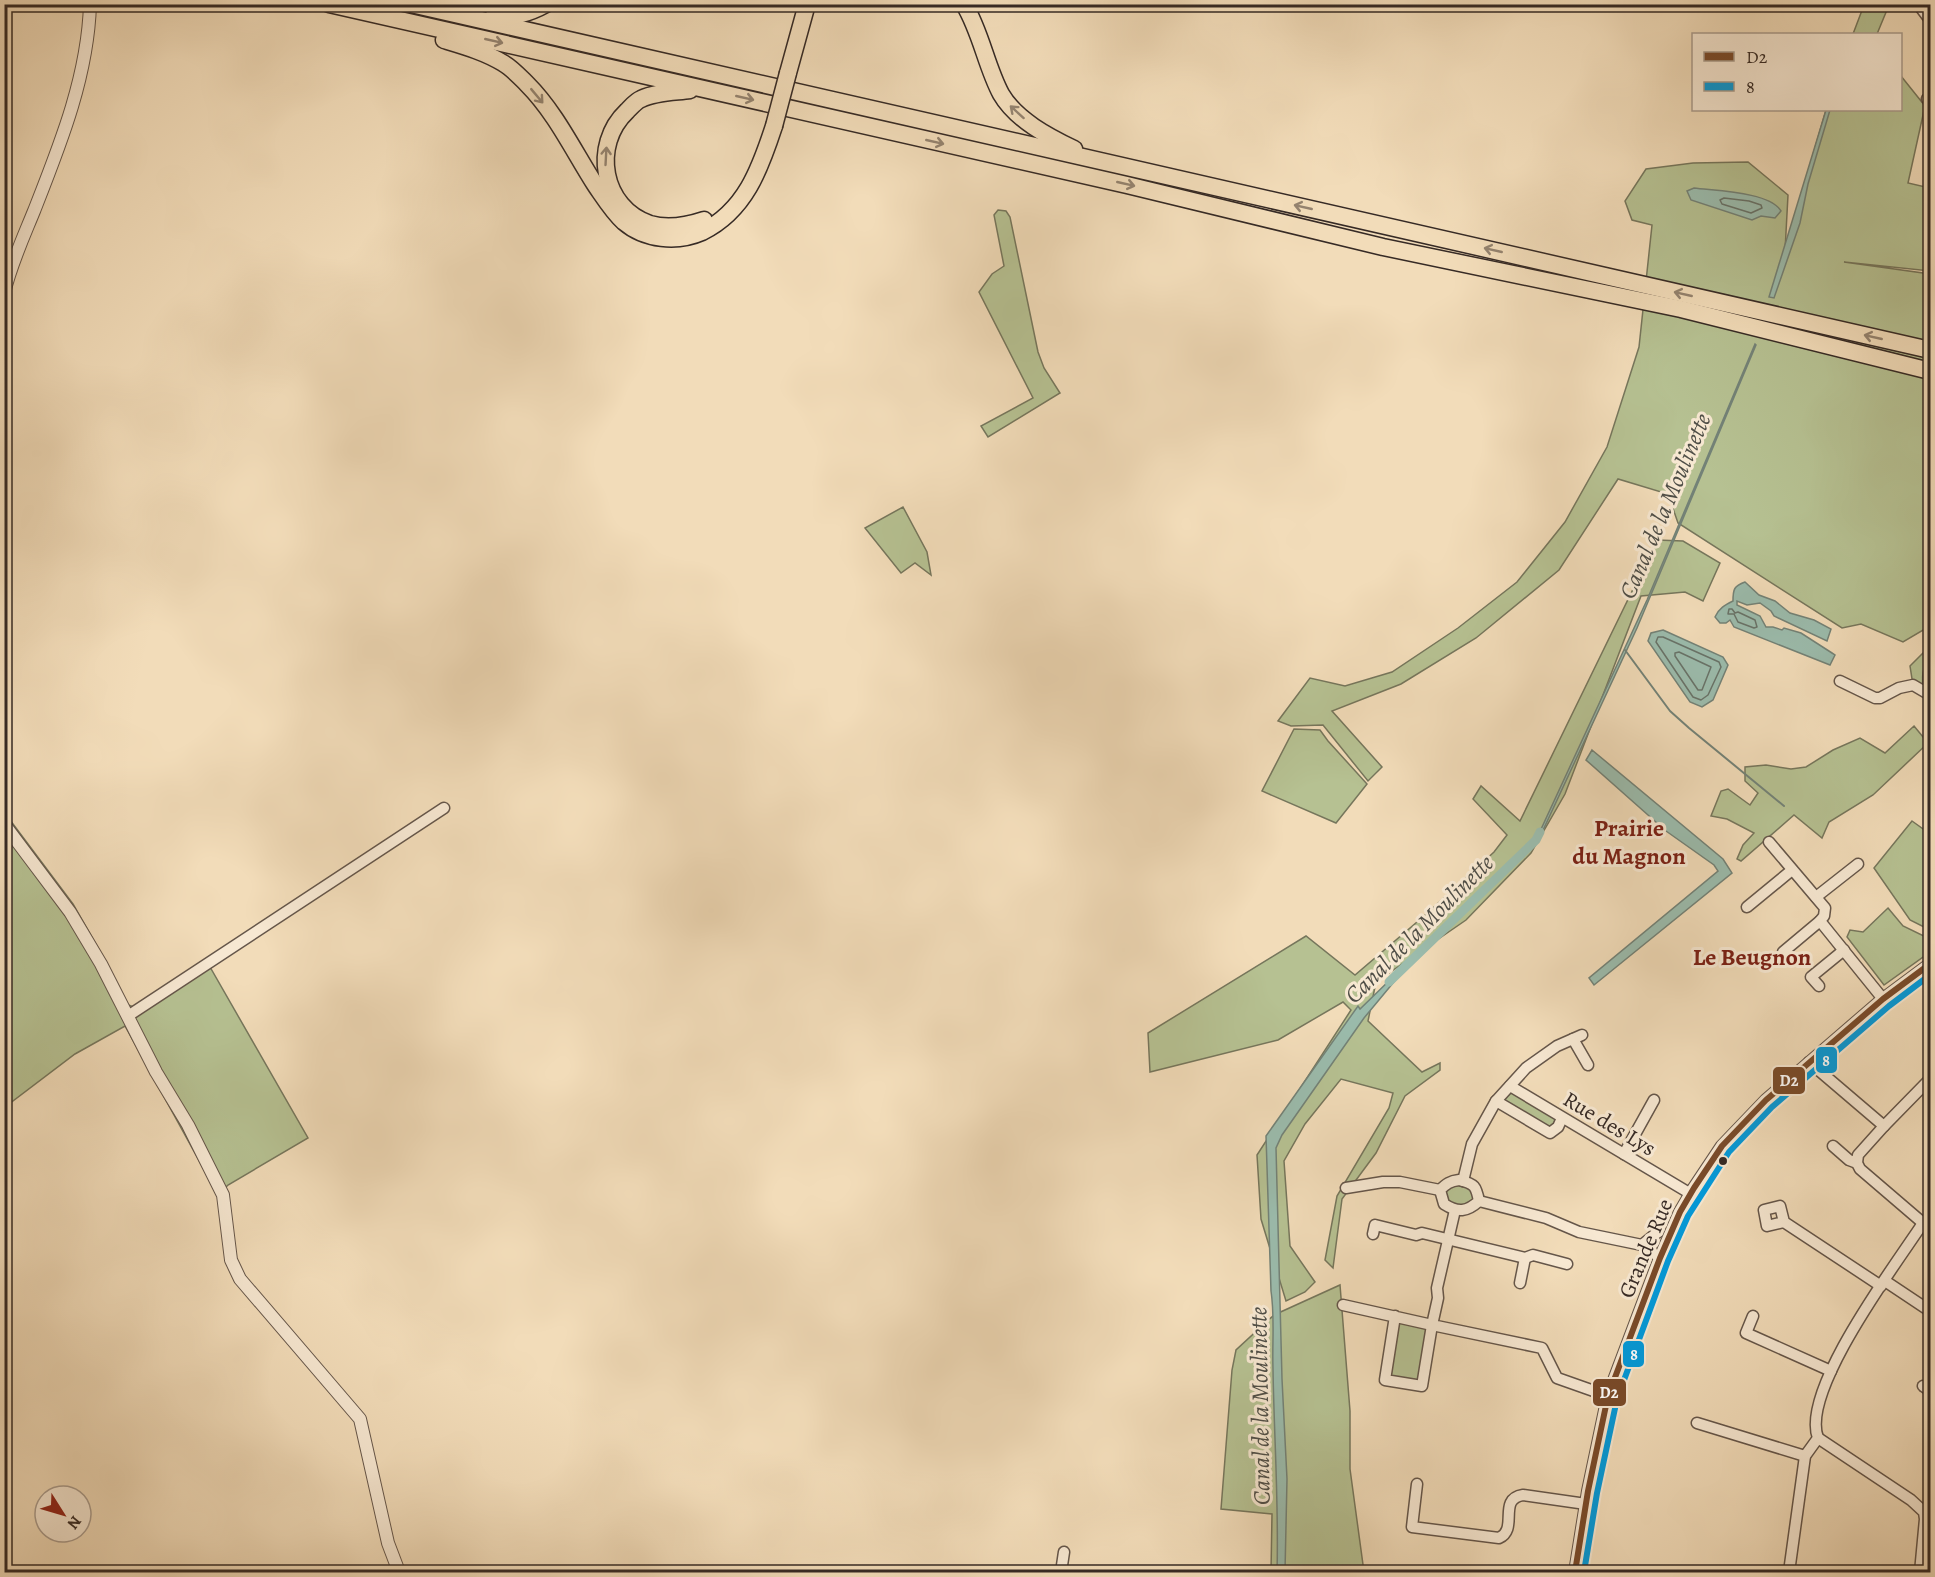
<svg xmlns="http://www.w3.org/2000/svg" width="1935" height="1577" font-family="Alegreya,serif">
<style>
.green{fill:#b6c192;stroke:#76765c;stroke-width:1.5}
.water{fill:#9bbcad;stroke:#738277;stroke-width:1.5}
.lines{fill:none;stroke-linecap:round;stroke-linejoin:round}
.shore{stroke:#687369;stroke-width:1.5}
.stream{stroke:#738277;stroke-width:2}
.canal{stroke:#9bbcad;stroke-width:9}
.minor-casing{stroke:#65564a;stroke-width:13}
.tertiary-casing{stroke:#65564a;stroke-width:14}
.trunk-casing{stroke:#362a25;stroke-width:19}
.minor{stroke:#f7e8d2;stroke-width:10}
.tertiary{stroke:#f7e8d2;stroke-width:12}
.trunk{stroke:#f2dcb9;stroke-width:16}
.trunk-bridge-casing{stroke:#362a25;stroke-width:19;stroke-linecap:butt}
.trunk-bridge{stroke:#f2dcb9;stroke-width:16}
.bus-1-casing{stroke:#f7e8d2;stroke-width:10}
.bus-2-casing{stroke:#f7e8d2;stroke-width:10}
.bus-1{stroke:#7a4b2a;stroke-width:6}
.bus-2{stroke:#039ada;stroke-width:6}
.oneway{stroke:#94836f}
.bus-dot{fill:#362a25;stroke:#f7e8d2;stroke-width:2}
.labels{text-anchor:middle;stroke-width:6;stroke-linejoin:round;paint-order:stroke}
.street-label{font-size:22px;fill:#362a25;stroke:#f7e8d2}
.water-label{font-size:24px;font-style:italic;fill:#4f4e47;stroke:#f7e8d2}
.neighbourhood-label{font-size:24px;font-weight:bold;fill:#7a1f14;stroke:#f7e8d2}
.line-badge{stroke:#f7e8d2;stroke-width:2}
.badge-label{font-size:16px;text-anchor:middle;font-weight:bold;fill:#fff}
</style>
<rect width="100%" height="100%" fill="#f2dcb9"/>
<filter id="stains"><feTurbulence type="fractalNoise" baseFrequency=".00333" numOctaves="4"/><feColorMatrix values="0 0 0 0 .2 0 0 0 0 .09 0 0 0 0 .02 0 0 0 .5 -.17"/></filter>
<radialGradient id="worn" r=".72"><stop offset=".6" stop-color="#630" stop-opacity="0"/><stop offset="1" stop-color="#630" stop-opacity=".3"/></radialGradient>
<g class="green">
<polygon points="1864,5 1889,5 1877,34 1853,34"/>
<polygon points="1901,76 1925,106 1908,183 1930,188 1930,271 1844,262 1930,274 1930,626 1903,642 1861,624 1842,628 1678,523 1668,494 1618,479 1559,570 1476,638 1401,684 1332,711 1382,767 1368,781 1323,725 1291,726 1278,721 1310,678 1345,686 1392,672 1458,628 1517,582 1565,522 1607,447 1639,347 1652,225 1632,220 1625,201 1646,169 1693,163 1748,162 1788,195 1785,251 1826,110 1900,110"/>
<polygon points="998,210 1006,211 1010,217 1038,352 1044,368 1060,393 988,437 981,426 1033,398 979,292 992,274 1004,266 994,215"/>
<polygon points="903,507 927,552 931,575 915,563 901,573 865,528"/>
<polygon points="1657,540 1683,541 1720,563 1703,601 1685,592 1641,596 1565,794 1531,853 1466,920 1376,982 1368,1021 1422,1072 1440,1063 1440,1070 1405,1096 1376,1153 1342,1199 1333,1268 1325,1260 1337,1196 1389,1108 1393,1093 1341,1079 1305,1124 1284,1161 1290,1246 1315,1282 1305,1292 1286,1301 1261,1219 1257,1155 1351,1010 1343,1002 1278,1040 1150,1072 1148,1033 1306,936 1355,975 1424,916 1494,852 1507,835 1473,799 1481,786 1520,821"/>
<path d="M1925 651H1930C1930 660 1927 662 1924 669 1921 676 1924 683 1922 690L1913 685 1910 666Z"/>
<polygon points="1914,726 1928,743 1873,795 1829,822 1822,838 1794,815 1741,861 1737,859 1743,845 1754,833 1727,819 1711,816 1721,791 1728,789 1750,805 1758,793 1745,781 1745,767 1766,765 1791,769 1806,767 1833,750 1860,738 1885,753"/>
<polygon points="1294,729 1320,730 1328,741 1367,784 1336,823 1262,791"/>
<polygon points="4,812 73,904 105,960 126,1004 136,1008 206,960 308,1138 228,1185 218,1195 125,1026 75,1054 5,1107"/>
<polygon points="1912,821 1930,834 1930,930 1910,920 1874,868"/>
<polygon points="1888,908 1903,926 1930,939 1930,952 1884,985 1847,937 1850,930 1863,932"/>
<polygon points="1510,1086 1562,1118 1550,1133 1496,1101"/>
<polygon points="1451,1181 1476,1189 1471,1208 1444,1204 1445,1184"/>
<polygon points="1340,1285 1350,1411 1350,1469 1364,1572 1271,1572 1272,1514 1221,1509 1232,1370 1236,1350 1274,1315"/>
<polygon points="1395,1316 1432,1325 1422,1386 1385,1380"/>
</g>
<g class="water">
<polygon points="1826,110 1830,110 1808,184 1800,223 1774,298 1769,297"/>
<path d="M1694 188C1716 191 1770 192 1781 211L1775 218 1761 216 1752 220 1691 200 1687 191Z"/>
<path d="M1755 344 1756 345 1637 628 1538 841 1398 977 1364 1018 1282 1135 1276 1148 1282 1379 1287 1479 1285 1572H1277C1279 1504 1274 1437 1273 1369 1272 1343 1275 1317 1271 1291L1266 1136 1358 1006 1360 1009 1396 974 1536 840 1647 600Z"/>
<path d="M1745 582 1759 595 1775 601 1790 613 1814 620 1831 629 1827 641 1774 616 1771 611 1760 603 1747 605 1737 601V605L1760 616 1766 627H1773L1782 630 1784 628 1801 633 1832 653 1835 655 1830 665 1734 627 1730 620 1726 623H1720L1715 617C1719 608 1725 605 1733 601 1733 589 1734 586 1745 582Z"/>
<polygon points="1663,630 1723,657 1728,665 1713,700 1702,707 1690,702 1648,641 1651,633"/>
<polygon points="1592,750 1723,859 1732,873 1594,985 1589,978 1718,871 1714,865 1666,831 1586,760"/>
</g>
<g class="lines">
<g class="shore">
<polygon points="1724,198 1749,201 1761,205 1762,208 1751,213 1722,204 1720,200"/>
<polygon points="1729,609 1732,609 1735,613 1738,612 1755,620 1757,627 1754,628 1738,622 1734,614 1728,614"/>
<polygon points="1658,637 1663,637 1719,662 1721,667 1708,695 1701,700 1693,697 1656,642"/>
<polygon points="1679,652 1711,667 1702,690 1698,690 1675,656 1675,653"/>
</g>
<polyline class="stream" points="1625,650 1670,711 1689,728 1784,806"/>
<polyline class="canal" points="1389,982 1536,840 1540,832"/>
<g class="minor-casing">
<g id="minor">
<polyline points="1918,4 1930,20"/>
<polyline points="1927,99 1930,97"/>
<polyline points="1840,681 1875,698 1880,698 1899,688 1913,685 1930,695"/>
<polyline points="1769,842 1825,908 1824,916 1820,921 1883,999"/>
<polyline points="1816,897 1858,864"/>
<polyline points="1747,907 1792,870"/>
<polyline points="1783,952 1820,921"/>
<polyline points="1819,986 1811,977 1844,950"/>
<polyline points="128,1016 444,808"/>
<polyline points="1573,1039 1588,1065"/>
<polyline points="1809,1062 1884,1126"/>
<polyline points="1510,1086 1691,1194"/>
<polyline points="1496,1101 1550,1133 1558,1127 1562,1118"/>
<polyline points="1833,1146 1849,1160 1857,1163"/>
<polyline points="1624,1154 1654,1100"/>
<path d="M1459 1180C1475 1184 1476 1186 1479 1201 1467 1212 1458 1213 1444 1204L1440 1190C1446 1184 1450 1181 1459 1180Z"/>
<polyline points="1463,1181 1472,1144 1496,1101 1526,1068 1557,1046 1582,1035"/>
<polyline points="1346,1188 1383,1182 1400,1182 1440,1190"/>
<polyline points="1479,1201 1546,1218 1579,1232 1642,1245 1658,1232"/>
<polyline points="1455,1210 1437,1288 1438,1298 1432,1325 1542,1348 1557,1378 1608,1396"/>
<polyline points="1784,1222 1767,1226 1764,1210 1780,1206 1784,1222 1881,1286"/>
<polyline points="1923,1223 1860,1169 1857,1163 1858,1155 1884,1126 1930,1079"/>
<polyline points="1373,1234 1375,1225 1416,1235 1422,1233 1525,1258 1533,1255 1567,1264"/>
<polyline points="1642,1245 1660,1258"/>
<polyline points="1885,1281 1930,1311"/>
<polyline points="1520,1283 1525,1258"/>
<polyline points="1343,1305 1432,1325 1422,1386 1385,1380 1395,1316"/>
<polyline points="1753,1316 1746,1333 1831,1371"/>
<polyline points="1923,1386 1930,1391"/>
<polyline points="1697,1423 1805,1456"/>
<polyline points="1818,1438 1911,1500 1924,1512 1925,1519 1920,1572"/>
<path d="M1417 1484 1412 1527 1499 1538C1519 1529 1497 1499 1523 1495L1586 1504"/>
<polyline points="1061,1572 1064,1552"/>
<path d="M1789 1572 1805 1456 1818 1438C1800 1391 1896 1264 1923 1223L1930 1217"/>
</g>
</g>
<g class="tertiary-casing">
<g id="tertiary">
<path d="M4 293C11 264 23 238 34 211 60 145 88 76 90 4"/>
<polyline points="4,824 70,912 101,964 156,1072 188,1125 223,1195 231,1260 240,1279 360,1419 388,1543 399,1572"/>
<polyline points="1575,1572 1588,1491 1608,1396 1660,1258 1680,1212 1694,1188 1722,1146 1766,1100 1883,999 1930,964"/>
</g>
</g>
<g class="trunk-casing">
<g id="trunk">
<polyline points="329,4 1127,185 1383,247 1681,309 1930,371"/>
<polyline points="411,4 1930,350"/>
<path d="M964 4C981 32 986 66 1001 94 1016 120 1049 137 1074 149"/>
<path d="M493 17C514 17 528 14 546 4"/>
<path d="M444 40C464 46 485 52 503 63 512 68 520 77 527 84 556 113 574 152 596 186 605 199 613 212 624 222 645 240 677 243 702 232 745 211 760 169 774 126"/>
<polyline points="788,73 807,4"/>
<path d="M690 90C675 92 655 92 641 99 636 101 631 107 627 111 591 145 602 208 650 224 667 229 686 226 704 220"/>
</g>
</g>
<use href="#minor" class="minor"/>
<use href="#tertiary" class="tertiary"/>
<use href="#trunk" class="trunk"/>
<g class="trunk-bridge-casing">
<polyline id="trunk-bridge" points="774,126 788,73"/>
</g>
<use href="#trunk-bridge" class="trunk-bridge"/>
<g class="bus-1-casing">
<polyline id="bus-1" points="1575,1572 1588,1491 1608,1396 1660,1258 1680,1212 1694,1188 1722,1146 1766,1100 1883,999 1930,964"/>
</g>
<g class="bus-2-casing">
<polyline id="bus-2" points="1584,1572 1597,1493 1617,1399 1668,1261 1688,1216 1729,1152 1772,1107 1889,1006 1930,975"/>
</g>
<use href="#bus-1" class="bus-1"/>
<use href="#bus-2" class="bus-2"/>
</g>
<defs><path id="oneway-shaft" d="M-6 0H5M1.5-3L5.5 0L1.5 3" fill="none" stroke-width="1.6" stroke-linecap="round" stroke-linejoin="round" transform="scale(1.5)"/></defs>
<g class="oneway">
<use href="#oneway-shaft" transform="translate(494 41) rotate(13)"/>
<use href="#oneway-shaft" transform="translate(537 96) rotate(50)"/>
<use href="#oneway-shaft" transform="translate(745 98) rotate(13)"/>
<use href="#oneway-shaft" transform="translate(1017 112) rotate(-138)"/>
<use href="#oneway-shaft" transform="translate(935 142) rotate(13)"/>
<use href="#oneway-shaft" transform="translate(606 156) rotate(-87)"/>
<use href="#oneway-shaft" transform="translate(1126 184) rotate(13)"/>
<use href="#oneway-shaft" transform="translate(1303 207) rotate(-167)"/>
<use href="#oneway-shaft" transform="translate(1493 250) rotate(-167)"/>
<use href="#oneway-shaft" transform="translate(1683 294) rotate(-167)"/>
<use href="#oneway-shaft" transform="translate(1873 337) rotate(-167)"/>
</g>
<circle class="bus-dot" cx="1723" cy="1161" r="5"/>
<g class="labels">
<g class="street-label">
<text transform="translate(1610 1123) rotate(31)" y="8">Rue des Lys</text>
<text transform="translate(1645 1248) rotate(-67)" y="8">Grande Rue</text>
</g>
<g class="water-label">
<text transform="translate(1665 506) rotate(-67)" y="8">Canal de la Moulinette</text>
<text transform="translate(1419 929) rotate(-45)" y="8">Canal de la Moulinette</text>
<text transform="translate(1260 1406) rotate(-91)" y="8">Canal de la Moulinette</text>
</g>
<g class="neighbourhood-label">
<text x="1629" y="836">Prairie<tspan x="1629" dy="28">du Magnon</tspan></text>
<text x="1752" y="965">Le Beugnon</text>
</g>
</g>
<g class="line-badge">
<rect x="1815" y="1046" width="23" height="28" rx="6" fill="#039ada"/>
<rect x="1772" y="1066" width="34" height="29" rx="6" fill="#7a4b2a"/>
<rect x="1622" y="1340" width="23" height="28" rx="6" fill="#039ada"/>
<rect x="1592" y="1378" width="35" height="29" rx="6" fill="#7a4b2a"/>
</g>
<g class="badge-label">
<text x="1826" y="1066">8</text>
<text x="1789" y="1086">D2</text>
<text x="1634" y="1360">8</text>
<text x="1609" y="1398">D2</text>
</g>
<rect width="1935" height="1577" fill="none" stroke="#f2dcb9" stroke-width="24"/>
<rect x="6" y="6" width="1923" height="1565" fill="none" stroke="#362a25" stroke-width="3"/>
<rect x="12" y="12" width="1911" height="1553" fill="none" stroke="#362a25" stroke-width="1.5"/>
<rect x="1692" y="33" width="210" height="78" fill="#f7e8d2" stroke="#aa9c8d" stroke-width="1.5"/>
<rect x="1704" y="52" width="30" height="9" fill="#7a4b2a" stroke="#aa9c8d" stroke-width="1.5"/>
<text x="1746" y="63" font-size="18" fill="#362a25">D2</text>
<rect x="1704" y="82" width="30" height="9" fill="#039ada" stroke="#aa9c8d" stroke-width="1.5"/>
<text x="1746" y="93" font-size="18" fill="#362a25">8</text>
<g transform="translate(63 1514) rotate(127)"><circle r="28" fill="#f7e8d2" stroke="#aa9c8d" stroke-width="1.5"/>
<path d="M0-4.5L10 22L0 15L-10 22Z" fill="#8f2418"/>
<text y="-9" font-size="16" font-weight="bold" text-anchor="middle" fill="#362a25">N</text>
</g>
<rect width="100%" height="100%" filter="url(#stains)"/>
<rect width="100%" height="100%" fill="url(#worn)"/>
</svg>
